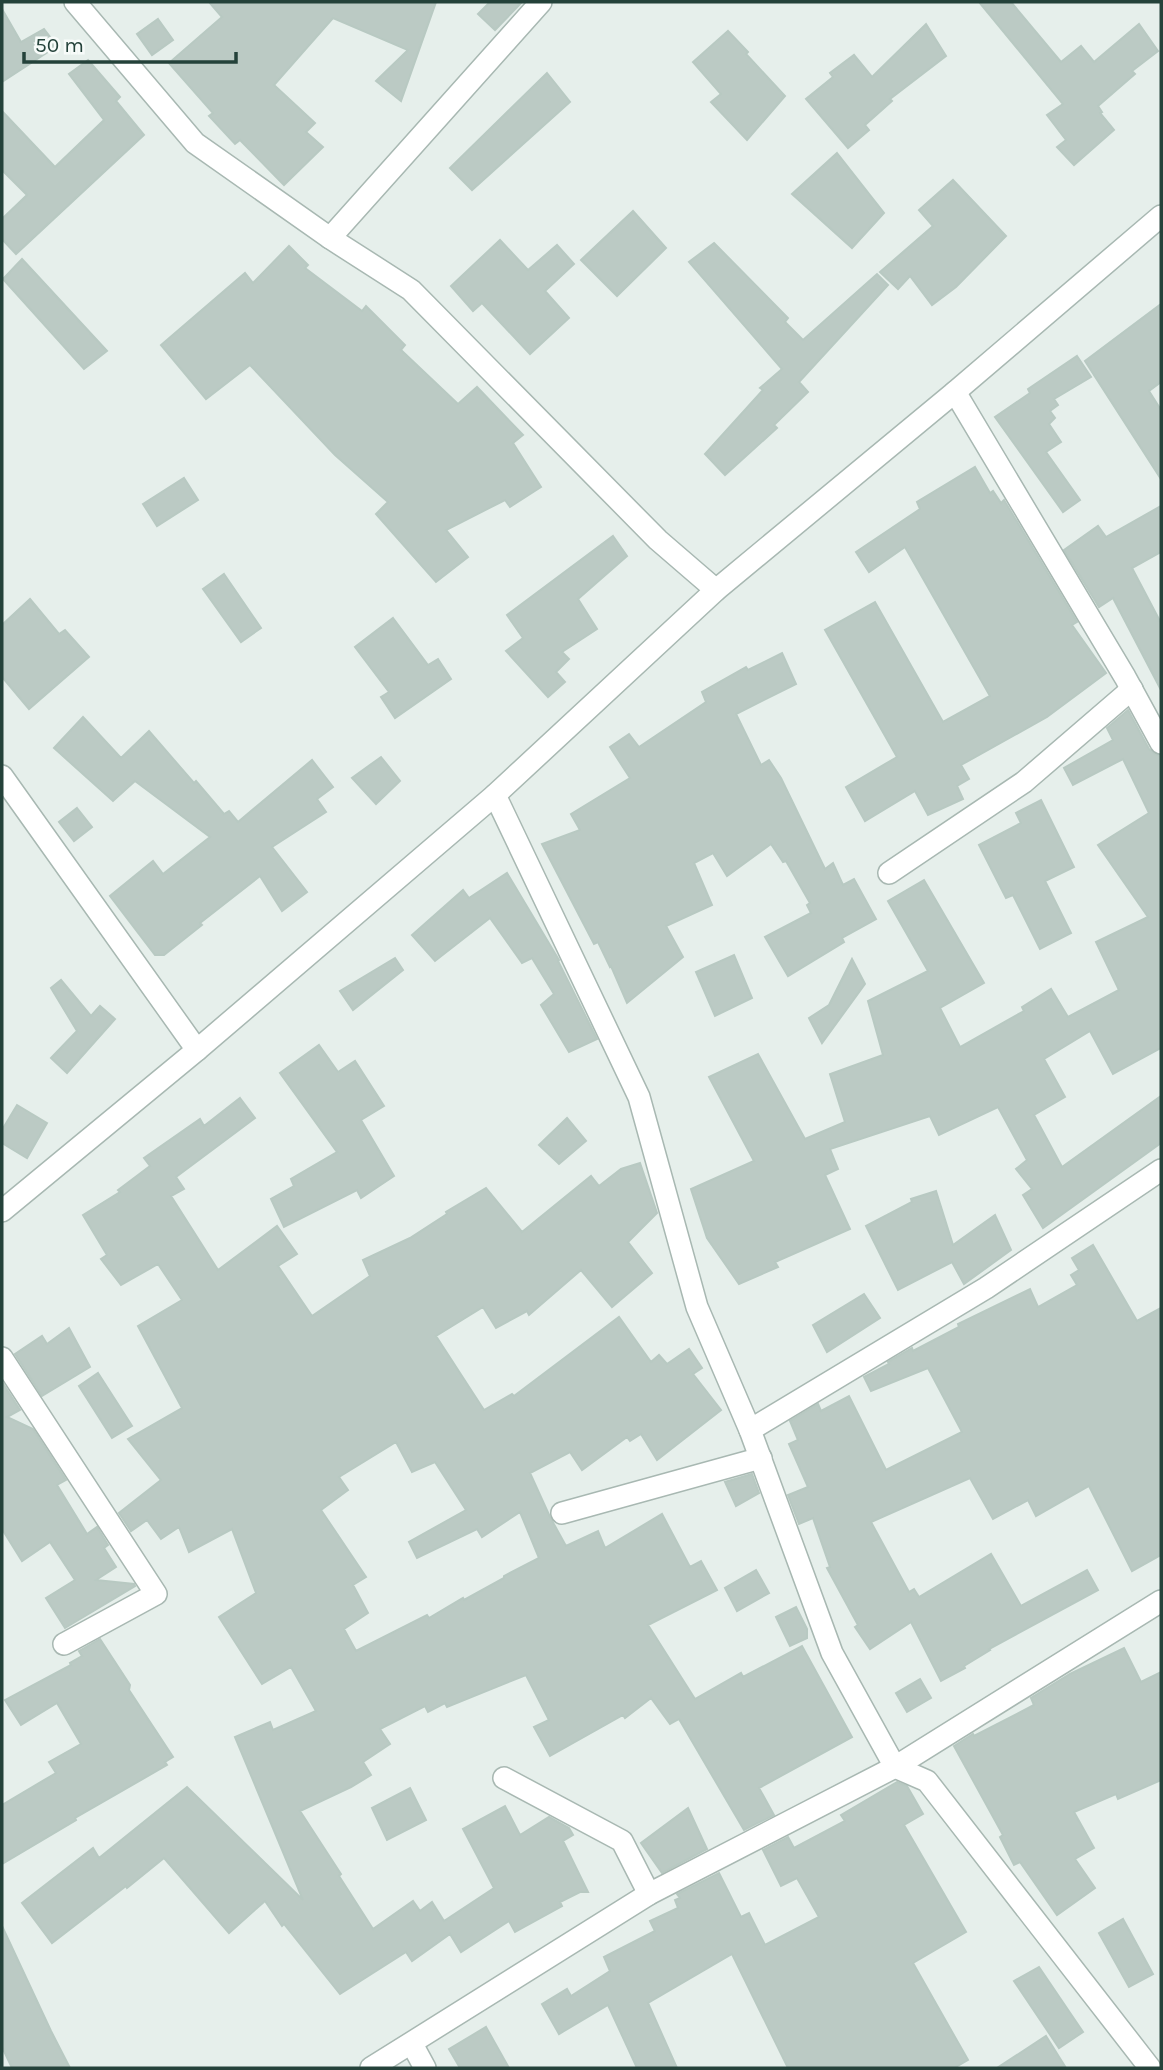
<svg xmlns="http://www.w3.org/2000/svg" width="1163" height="2070" font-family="Karla,sans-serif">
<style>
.building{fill:#bbcac4;stroke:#b8c9c2;stroke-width:2;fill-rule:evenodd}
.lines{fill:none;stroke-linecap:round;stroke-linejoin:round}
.minor-casing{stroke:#a8b8b2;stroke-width:24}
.tertiary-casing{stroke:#a8b8b2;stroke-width:24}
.minor{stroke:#fff;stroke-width:21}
.tertiary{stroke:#fff;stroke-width:21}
</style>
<rect width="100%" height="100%" fill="#e6efeb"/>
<g class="building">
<polygon points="209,2 436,2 401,101 376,81 408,50 333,18 274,85 315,123 306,132 323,147 284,185 240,140 235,144 209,116 213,113 169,63 222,17"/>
<polygon points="490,2 522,2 495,30 478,14"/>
<polygon points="979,2 1011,2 1061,62 1081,46 1094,62 1139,24 1158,51 1132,71 1135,74 1098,106 1102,112 1100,113 1114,130 1074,165 1057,147 1066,140 1047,115 1063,104"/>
<polygon points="2,9 21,42 44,29 57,46 2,82"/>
<polygon points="158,19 173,40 152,55 137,34"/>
<polygon points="926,24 946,56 890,99 892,101 865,125 869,130 848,148 806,99 833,77 830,73 854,55 872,77"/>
<polygon points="728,31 748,52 746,54 785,96 747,140 711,102 721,94 693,62"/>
<polygon points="88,60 120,97 116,101 144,135 16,254 2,239 2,219 27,195 2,170 2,111 55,167 104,120 69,74"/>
<polygon points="547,73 570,102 472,190 450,168"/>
<polygon points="837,153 884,213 852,248 792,194"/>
<polygon points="953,180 1006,236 956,287 932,305 910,276 898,289 880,272 933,226 919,210"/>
<polygon points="633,211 666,248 617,296 581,260"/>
<polygon points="500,240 528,270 557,245 574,264 545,291 569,318 530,354 482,303 473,311 451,286"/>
<polygon points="714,243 788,318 785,322 803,340 877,274 888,285 799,382 808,392 774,425 777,428 725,475 705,454 763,390 760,388 782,369 689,262"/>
<polygon points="289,246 308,265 305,268 362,311 366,306 405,345 401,350 458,404 477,387 523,435 513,443 541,487 510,507 505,500 446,530 468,557 436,582 376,514 388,502 335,455 250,365 206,399 161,345 245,273 253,283"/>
<polygon points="22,259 107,351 84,369 3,279"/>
<polygon points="1161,304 1161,382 1149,391 1161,410 1161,479 1085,361"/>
<polygon points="1077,356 1091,377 1054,399 1058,405 1050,411 1055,418 1049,424 1061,442 1046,452 1080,500 1063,512 995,417 1030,393 1028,389"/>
<polygon points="975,467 990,493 993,491 1001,503 1004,500 1077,622 1072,625 1106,673 1047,717 961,765 969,779 957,786 963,799 928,815 915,791 865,821 846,787 897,757 825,630 875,602 943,722 990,696 905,547 869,572 856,552 920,509 917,502"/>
<polygon points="184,478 198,500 157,526 143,504"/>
<polygon points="1161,506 1161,552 1132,568 1161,623 1161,690 1113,598 1099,607 1064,550 1098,526 1106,537"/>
<polygon points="613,536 627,556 578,599 597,629 562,652 569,659 556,672 565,682 548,697 506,651 523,638 507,615"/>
<polygon points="224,574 261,628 241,642 203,589"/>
<polygon points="30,599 59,634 65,630 89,657 29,709 2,677 2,625"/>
<polygon points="393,618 428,665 438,659 451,679 395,718 381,697 389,692 355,647"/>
<polygon points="782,653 796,684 736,714 761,765 769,760 781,778 825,869 833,863 843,885 854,879 876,919 842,938 844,942 788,976 765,937 811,913 807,905 810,903 786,861 783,862 771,844 727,876 713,853 694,863 712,905 666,926 683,957 627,1003 611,966 610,967 598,942 594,944 542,844 580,830 571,814 630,778 610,747 629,734 639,747 706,702 702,692 746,667 748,670"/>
<polygon points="1128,710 1149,749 1155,754 1161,756 1161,1048 1113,1074 1090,1031 1044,1059 1065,1097 1034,1115 1062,1167 1161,1096 1161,1143 1043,1228 1023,1195 1032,1189 1016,1169 1027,1160 998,1107 939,1135 930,1116 830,1149 838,1169 825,1175 850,1229 775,1262 778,1267 739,1284 707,1238 691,1189 754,1161 709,1077 758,1054 805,1139 845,1122 830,1074 883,1055 868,1001 928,971 888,901 924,880 984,983 940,1008 960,1047 1024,1011 1022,1007 1051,989 1068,1017 1119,990 1096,942 1148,917 1098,845 1149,813 1123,759 1073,785 1064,768 1113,740 1107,728"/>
<polygon points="83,717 121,758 149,731 194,783 196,781 224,814 229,811 238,822 312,760 333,787 317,799 326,812 272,847 307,892 282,911 260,876 200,923 202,925 164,955 155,955 110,896 153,861 163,874 210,837 135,781 113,801 54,748"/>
<polygon points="381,757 400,781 376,804 352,778"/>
<polygon points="1041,800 1074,867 1045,881 1071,933 1040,949 1013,895 1006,898 979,845 1021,823 1016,813"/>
<polygon points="77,808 92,827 74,841 59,822"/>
<polygon points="507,873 559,960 558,961 597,1039 569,1052 541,1005 554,994 532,958 522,963 490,918 435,961 412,935 463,890 469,898"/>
<polygon points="734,955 752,998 715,1016 696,972"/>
<polygon points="395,958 403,970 353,1010 340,991"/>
<polygon points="852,959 865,984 822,1043 809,1018 829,1005"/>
<polygon points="61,980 91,1016 100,1006 115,1019 67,1073 51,1058 77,1031 51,988"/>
<polygon points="319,1045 338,1072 355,1061 384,1106 361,1120 394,1176 361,1198 357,1190 284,1227 271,1199 294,1186 291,1179 337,1152 280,1073"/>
<path d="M240 1098 255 1118 176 1177 184 1189 171 1196 218 1270 277 1226 297 1254 278 1266 312 1316 370 1276 363 1260 410 1238 447 1214 446 1212 486 1188 522 1232 591 1176 599 1186 621 1169 640 1163 657 1213 628 1242 652 1273 612 1307 581 1270 529 1315 527 1311 496 1328 483 1307 436 1336 484 1410 512 1394 514 1396 619 1317 651 1362 659 1355 667 1364 689 1349 702 1368 693 1374 721 1410 657 1460 641 1434 630 1441 627 1437 582 1470 570 1452 530 1473 550 1517 566 1546 598 1531 605 1548 662 1514 690 1567 701 1561 717 1590 648 1625 695 1699 741 1673 743 1677 802 1646 852 1737 759 1788 774 1815 744 1830 679 1719 670 1724 651 1698 625 1718 623 1715 550 1756 534 1727 549 1720 526 1675 447 1707 445 1703 428 1712 425 1706 380 1729 390 1744 363 1762 371 1775 351 1787 300 1811 341 1874 339 1876 373 1929 413 1901 420 1911 432 1902 444 1921 494 1888 463 1829 505 1806 520 1835 549 1817 569 1828 573 1835 563 1841 588 1892H580L560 1902 562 1906 515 1932 509 1921 461 1952 450 1934 412 1961 406 1952 340 1994 284 1924 282 1926 265 1901 229 1933 164 1858 127 1888 126 1886 52 1943 22 1903 93 1848 99 1858 187 1787 303 1900 235 1737 270 1722 273 1730 316 1711 291 1667 262 1684 219 1617 256 1593 232 1529 189 1552 179 1527 161 1539 147 1520 131 1531 119 1513 161 1480 128 1439 182 1408 138 1326 182 1300 158 1264 121 1285 101 1259 107 1255 83 1215 120 1192 118 1190 150 1166 144 1158 200 1119 204 1126ZM396 1442 412 1472 435 1462 466 1510 409 1542 417 1558 477 1529 482 1537 520 1512 539 1558 504 1576V1578L464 1600 463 1598 429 1618 427 1615 356 1651 344 1629 368 1613 353 1585 366 1577 321 1510 348 1490 339 1477Z"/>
<polygon points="17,1105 47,1123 27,1158 2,1143 2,1130"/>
<polygon points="567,1118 586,1141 559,1164 539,1145"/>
<polygon points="936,1191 953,1245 995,1215 1011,1250 964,1284 952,1262 898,1290 866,1226 912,1202 911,1199"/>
<polygon points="1093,1245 1137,1321 1161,1308 1161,1555 1132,1571 1089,1486 1036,1516 1028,1500 993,1519 970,1478 871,1522 909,1592 914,1589 919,1597 991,1554 1021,1606 1087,1570 1098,1590 989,1649 990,1650 964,1666 965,1668 941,1681 911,1622 870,1649 855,1627 858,1625 827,1568 830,1567 813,1518 799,1524 788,1495 808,1487 789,1444 798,1440 790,1421 818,1404 821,1411 849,1396 886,1470 962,1432 928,1368 871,1391 864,1377 889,1364 888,1362 912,1348 913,1351 959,1327 958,1324 1030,1289 1038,1307 1077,1285 1071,1275 1079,1270 1072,1258"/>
<polygon points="864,1294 880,1318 827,1352 813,1325"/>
<polygon points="69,1328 90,1367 42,1396 15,1354 42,1336 47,1344"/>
<polygon points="98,1373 132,1426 112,1438 79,1386"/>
<polygon points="2,1382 20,1410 7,1417 33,1429 66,1480 57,1485 87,1534 97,1527 108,1545 104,1548 116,1567 96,1580 134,1584 135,1586 65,1628 46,1598 75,1580 50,1542 22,1561 2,1529"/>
<polygon points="752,1474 759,1493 736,1506 725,1482"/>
<polygon points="756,1570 769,1593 737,1611 725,1588"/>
<polygon points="796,1607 807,1629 807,1638 790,1646 776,1617"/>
<polygon points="100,1639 130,1685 129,1690 173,1757 165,1762 167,1765 75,1818 76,1820 2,1864 2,1805 56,1773 49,1762 81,1744 57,1703 21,1725 5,1700 71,1665 70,1663 82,1656 79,1651"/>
<polygon points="1124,1648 1141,1682 1161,1672 1161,1780 1118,1799 1116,1794 1074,1812 1094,1848 1075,1859 1095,1888 1057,1915 1020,1862 1014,1865 1000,1837 1003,1835 954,1746 973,1734 974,1736 1034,1705 1031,1698 1070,1674"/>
<polygon points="920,1679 931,1698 907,1712 896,1693"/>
<polygon points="897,1782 907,1786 923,1814 904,1825 966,1932 913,1963 968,2060 954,2068 788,2068 732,1954 648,2003 677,2068 637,2068 608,2005 559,2034 542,2004 567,1989 571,1996 610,1971 604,1957 655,1931 650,1921 678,1908 675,1900 680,1898 677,1894 719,1873 741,1917 749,1913 765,1945 819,1917 797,1878 781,1886 763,1850 788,1837 794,1848 845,1821 841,1815"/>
<polygon points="410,1788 426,1820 387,1840 372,1808"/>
<polygon points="688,1808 707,1849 662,1873 641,1843"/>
<polygon points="1123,1919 1153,1974 1129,1987 1099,1933"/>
<polygon points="2,1926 51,2031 70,2068 12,2068 2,2047"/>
<polygon points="1039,1967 1083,2032 1059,2048 1014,1981"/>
<polygon points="486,2027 509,2068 460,2068 449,2049"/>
<polygon points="1046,2036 1066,2068 997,2068"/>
</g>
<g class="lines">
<g class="minor-casing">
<g id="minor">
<polyline points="75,2 195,143 330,238 411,290 658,540 716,590"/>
<polyline points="330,238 541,2"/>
<polyline points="955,392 1125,677 1161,743"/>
<polyline points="2,776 197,1050"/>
<polyline points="495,795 639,1097 697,1307 750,1430 832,1653 895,1767 927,1781 1150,2068"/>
<polyline points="889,873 1024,782 1132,689"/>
<polyline points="2,1358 156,1594 64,1644"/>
<polyline points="750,1430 986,1288 1161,1170"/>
<polyline points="562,1513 761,1458"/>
<polyline points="504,1778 622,1841 649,1894"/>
<polyline points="412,2044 425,2068"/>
<polyline points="371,2068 649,1894 895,1767 1161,1601"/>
</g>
</g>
<g class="tertiary-casing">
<polyline id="tertiary" points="2,1211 197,1050 495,795 716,590 955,392 1161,216"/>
</g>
<use href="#minor" class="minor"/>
<use href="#tertiary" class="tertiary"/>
</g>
<rect width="1163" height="2070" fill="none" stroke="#24423a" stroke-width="7"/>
<path d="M24 52v10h212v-10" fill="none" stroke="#24423a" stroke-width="3.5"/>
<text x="35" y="52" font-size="21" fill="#24423a" stroke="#f7fbf9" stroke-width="5" paint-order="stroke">50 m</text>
</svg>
